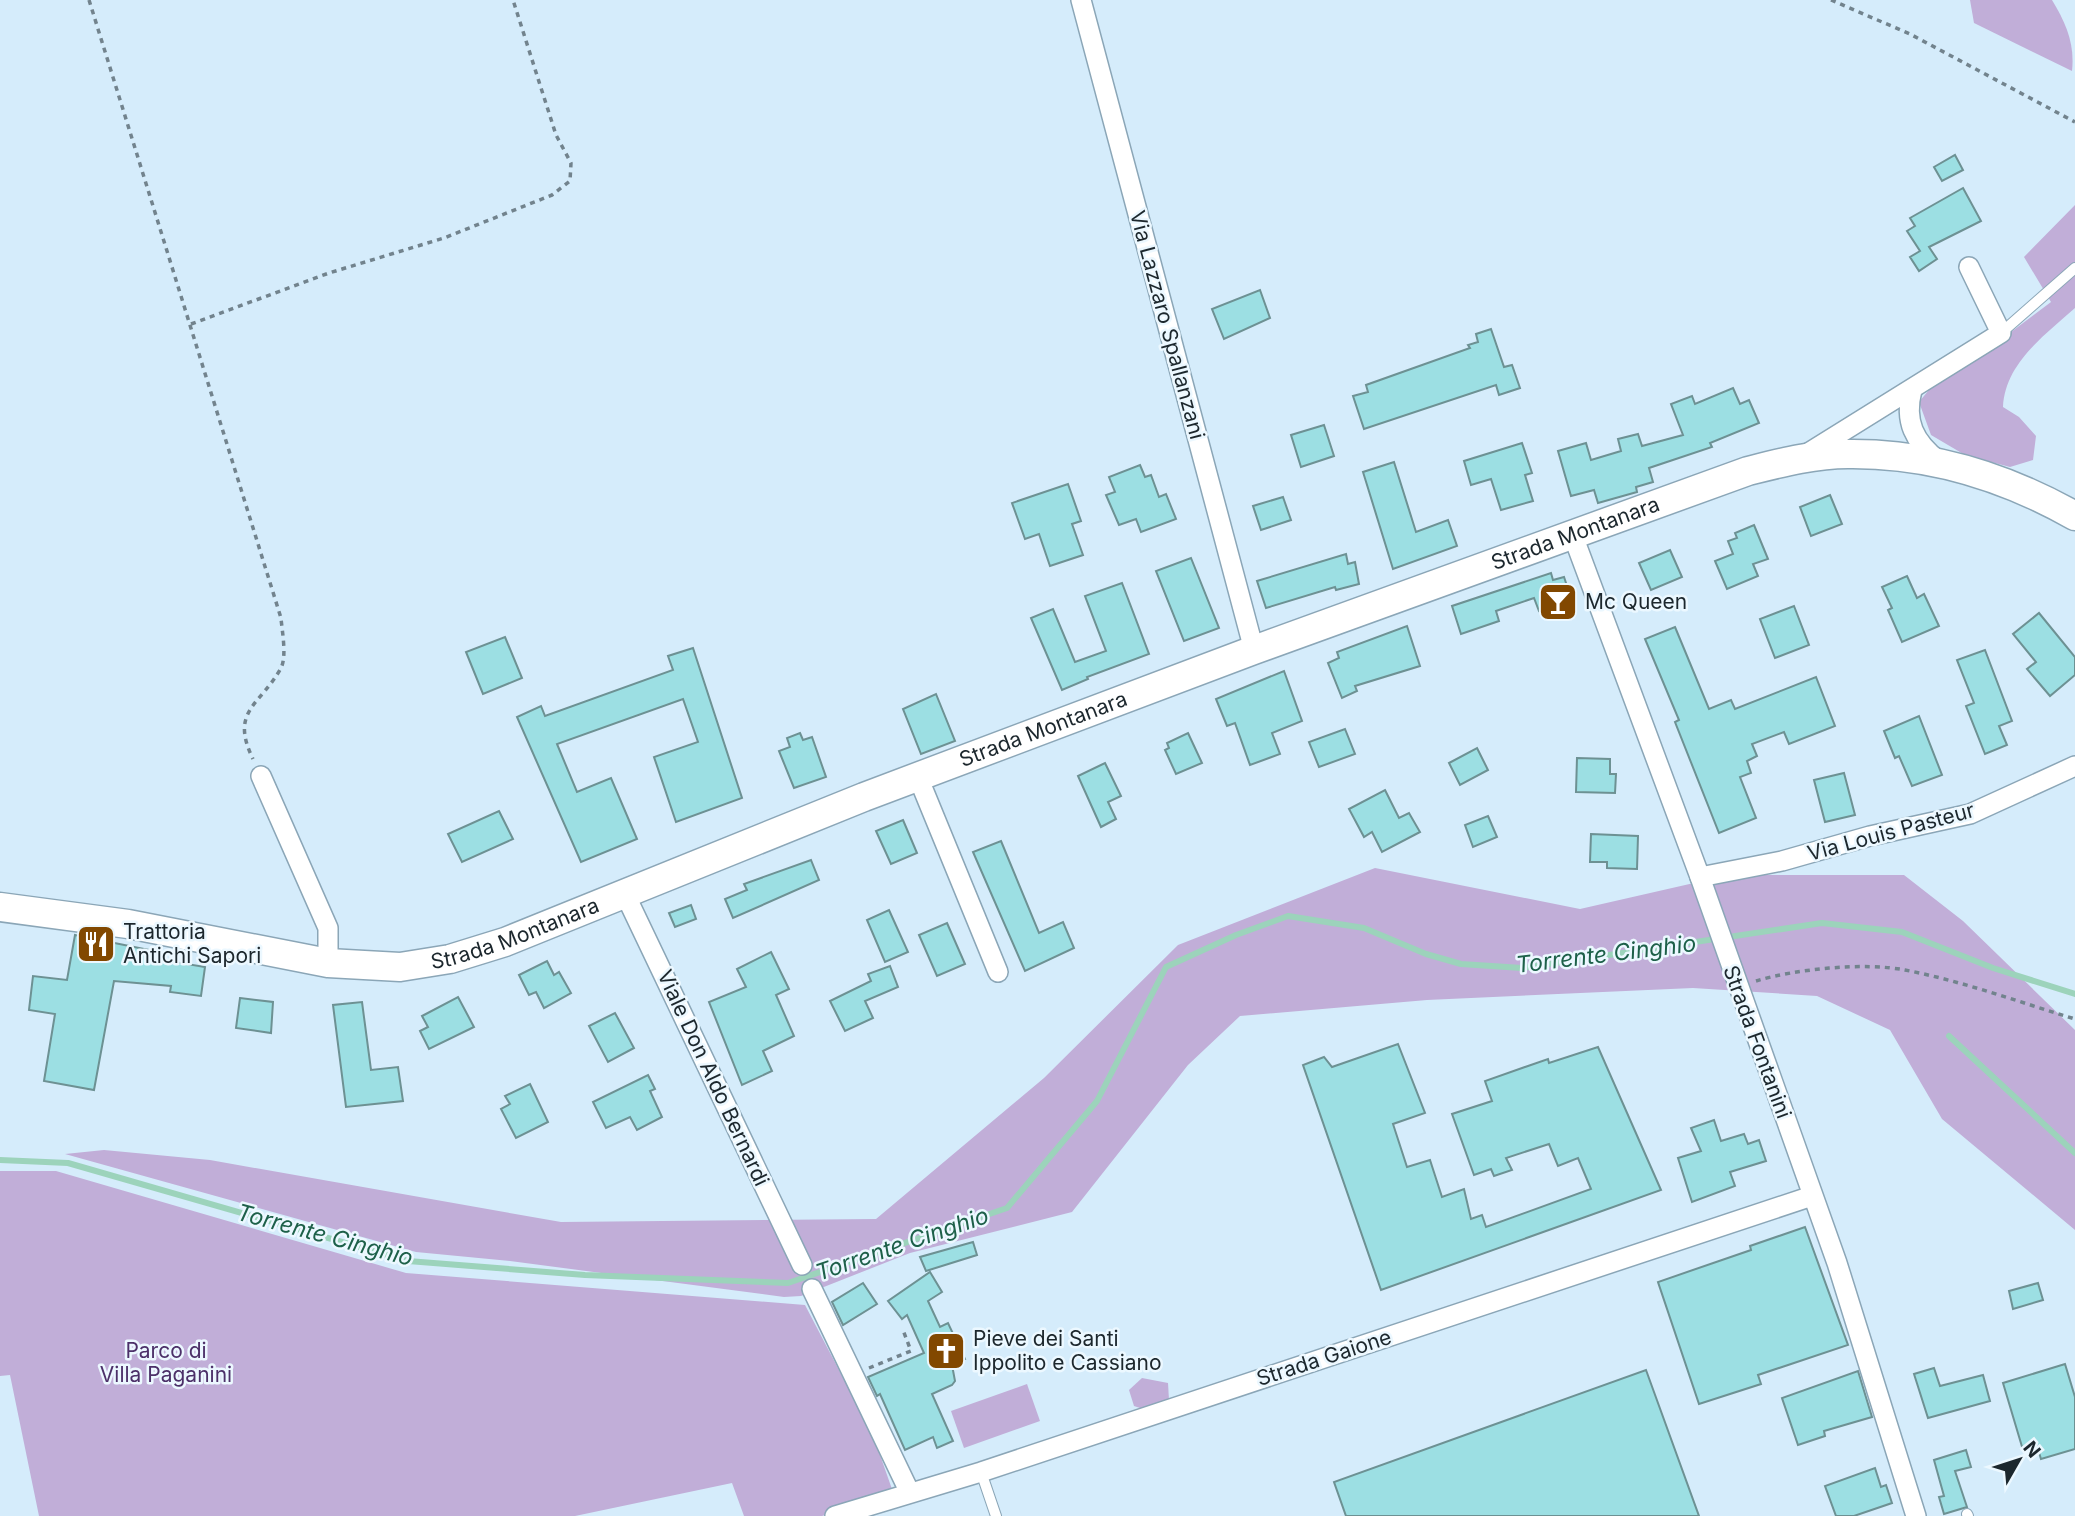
<svg xmlns="http://www.w3.org/2000/svg" width="2075" height="1516" font-family="Inter,sans-serif">
<style>
.green{fill:#c1aed8}
.lines{fill:none;stroke-linecap:round;stroke-linejoin:round}
.stream{stroke:#9cd3bb;stroke-width:6}
.building{fill:#9cdfe3;stroke:#6d9193;stroke-width:2}
.service-casing{stroke:#8ba6b7;stroke-width:12}
.minor-casing{stroke:#8ba6b7;stroke-width:22}
.secondary-casing{stroke:#8ba6b7;stroke-width:31}
.path{stroke:#72838d;stroke-width:3.5;stroke-dasharray:5 5;stroke-linecap:butt}
.service{stroke:#fff;stroke-width:10}
.minor{stroke:#fff;stroke-width:19}
.secondary{stroke:#fff;stroke-width:28}
.labels{text-anchor:middle;stroke-width:5;stroke-linejoin:round;paint-order:stroke}
.street-label{font-size:21px;fill:#1c272d;stroke:#ecf8ff}
.poi-label{font-size:21px;fill:#1c272d;stroke:#ecf8ff;text-anchor:start}
.park-label{font-size:21px;fill:#4c3069;stroke:#ecf8ff}
.water-label{font-size:23px;font-style:italic;fill:#1d6049;stroke:#ecf8ff}
</style>
<rect width="100%" height="100%" fill="#d5ecfb"/>
<g class="green">
<path d="M1970 0H2052C2066 23 2075 44 2072 71L1974 23Z"/>
<path d="M2075 205V308C2045 335 2005 363 2003 407L2019 417 2036 436 2033 460 2010 467 1965 455 1931 435 1919 402 1933 385 1970 363 2051 302 2024 257Z"/>
<polygon points="1375,868 1580,909 1729,875 1904,875 1963,921 2075,1030 2075,1230 1942,1119 1890,1030 1817,996 1693,988 1427,1000 1240,1016 1188,1065 1072,1212 910,1253 801,1296 784,1297 510,1261 416,1252 65,1154 104,1150 210,1160 561,1222 876,1219 1044,1078 1178,945"/>
<polygon points="0,1171 56,1171 406,1273 805,1305 873,1435 893,1492 822,1516 744,1516 732,1483 575,1516 39,1516 10,1375 0,1376"/>
<polygon points="1142,1378 1168,1383 1169,1400 1146,1410 1134,1406 1129,1390"/>
<polygon points="1027,1384 1040,1421 964,1448 951,1411"/>
</g>
<g class="lines">
<g class="stream">
<polyline points="1949,1036 2075,1153"/>
<polyline points="0,1160 68,1163 408,1261 585,1275 788,1283 1007,1208 1097,1101 1166,967 1236,935 1288,916 1364,928 1426,954 1461,964 1522,968 1822,923 1902,932 1993,968 2075,994"/>
</g>
</g>
<g class="building">
<polygon points="1955,155 1963,170 1942,181 1934,167"/>
<polygon points="1963,188 1981,221 1929,247 1937,259 1919,271 1910,257 1920,251 1907,231 1915,226 1910,218"/>
<polygon points="1260,290 1270,318 1224,339 1212,309"/>
<polygon points="1491,329 1504,367 1512,365 1520,388 1499,395 1496,385 1364,429 1353,396 1368,392 1366,385 1470,348 1468,345 1478,342 1476,334"/>
<polygon points="1733,388 1740,404 1749,400 1759,423 1710,443 1712,447 1649,468 1653,482 1636,487 1637,492 1598,503 1594,490 1571,496 1558,451 1586,443 1591,460 1621,451 1618,439 1638,434 1642,446 1683,435 1671,404 1692,396 1695,404"/>
<polygon points="1324,425 1334,456 1301,467 1291,435"/>
<polygon points="1522,443 1532,473 1525,475 1533,501 1501,510 1491,479 1471,485 1464,461"/>
<polygon points="1394,462 1416,532 1448,520 1457,546 1393,569 1363,472"/>
<polygon points="1140,465 1145,477 1151,475 1159,497 1166,494 1176,519 1141,532 1136,519 1119,525 1106,495 1115,492 1109,477"/>
<polygon points="1068,484 1081,521 1072,524 1083,555 1050,566 1039,534 1025,539 1012,503"/>
<polygon points="1830,495 1842,524 1811,536 1800,507"/>
<polygon points="1283,497 1291,520 1261,530 1253,506"/>
<polygon points="1754,525 1768,559 1753,564 1758,576 1727,589 1715,561 1733,554 1728,541 1737,538 1735,533"/>
<polygon points="1670,550 1682,577 1651,590 1639,563"/>
<polygon points="1346,554 1348,564 1355,562 1359,584 1336,590 1335,587 1266,608 1257,581"/>
<polygon points="1191,558 1219,628 1184,641 1156,571"/>
<polygon points="1551,573 1553,580 1564,577 1572,601 1539,611 1534,598 1496,611 1499,621 1461,634 1452,606"/>
<polygon points="1907,576 1917,598 1924,594 1939,626 1902,642 1888,610 1892,608 1882,587"/>
<polygon points="1122,583 1149,654 1087,677 1088,679 1062,690 1031,618 1053,609 1075,662 1106,651 1085,596"/>
<polygon points="1794,606 1809,645 1775,658 1760,619"/>
<polygon points="2039,613 2075,657 2075,675 2050,696 2027,669 2036,662 2013,634"/>
<polygon points="1407,626 1420,666 1355,686 1357,691 1342,698 1328,663 1339,658 1337,652"/>
<polygon points="1675,627 1709,709 1731,700 1735,709 1816,677 1835,726 1789,744 1784,732 1752,744 1757,756 1747,761 1751,773 1740,777 1756,818 1719,833 1675,722 1679,720 1645,639"/>
<polygon points="505,637 522,678 483,694 466,652"/>
<polygon points="693,648 742,798 676,822 654,757 698,742 683,699 557,744 577,792 611,778 637,839 581,862 517,717 541,706 545,716 673,670 668,656"/>
<polygon points="1985,650 2012,721 1999,726 2007,745 1985,754 1966,706 1974,703 1957,660"/>
<polygon points="1284,671 1302,721 1272,733 1280,754 1250,765 1235,723 1227,726 1216,699"/>
<polygon points="936,694 955,741 921,754 903,709"/>
<polygon points="1919,716 1942,775 1912,786 1899,756 1895,758 1884,731"/>
<polygon points="1345,729 1355,754 1319,767 1309,742"/>
<polygon points="800,733 803,740 812,737 826,777 794,788 779,751 790,747 787,738"/>
<polygon points="1188,733 1202,763 1176,774 1165,750 1169,748 1167,743"/>
<polygon points="1477,748 1488,770 1460,785 1449,763"/>
<polygon points="1577,758 1610,759 1610,774 1616,774 1615,793 1576,792"/>
<polygon points="1105,763 1121,796 1108,802 1116,819 1101,827 1078,776"/>
<polygon points="1844,773 1855,815 1825,822 1814,780"/>
<polygon points="1385,790 1399,818 1409,813 1420,832 1382,852 1372,832 1364,837 1349,809"/>
<polygon points="499,811 513,839 462,862 448,834"/>
<polygon points="1488,816 1497,837 1473,847 1465,825"/>
<polygon points="903,820 917,853 891,864 876,831"/>
<polygon points="1591,834 1638,836 1637,869 1607,868 1607,862 1590,862"/>
<polygon points="1001,841 1039,933 1063,922 1074,948 1025,971 973,852"/>
<polygon points="811,860 819,880 733,918 725,899 747,890 744,884"/>
<polygon points="691,905 696,919 675,927 669,913"/>
<polygon points="889,910 908,952 885,962 867,920"/>
<polygon points="947,923 965,964 937,976 919,935"/>
<polygon points="75,935 164,953 163,960 205,967 201,996 170,992 171,986 114,981 94,1090 44,1081 55,1014 29,1010 33,976 67,980"/>
<polygon points="771,952 789,989 776,995 794,1036 763,1051 772,1071 742,1085 709,1002 746,987 737,969"/>
<polygon points="547,961 554,975 559,972 571,993 544,1008 536,992 529,995 519,975"/>
<polygon points="890,966 898,987 865,1001 873,1018 845,1031 830,1001 871,981 868,974"/>
<polygon points="458,997 474,1027 429,1049 420,1031 428,1027 422,1016"/>
<polygon points="240,998 273,1002 271,1033 236,1028"/>
<polygon points="362,1002 371,1070 398,1067 403,1101 346,1107 333,1005"/>
<polygon points="615,1013 634,1048 608,1062 589,1026"/>
<polygon points="1398,1044 1425,1113 1393,1124 1407,1167 1430,1160 1442,1197 1464,1189 1471,1219 1482,1215 1486,1227 1591,1189 1578,1158 1558,1166 1549,1144 1506,1158 1512,1170 1494,1176 1491,1169 1474,1175 1452,1114 1492,1101 1485,1081 1548,1059 1549,1063 1598,1047 1661,1190 1381,1290 1303,1065 1324,1057 1332,1067"/>
<polygon points="648,1075 655,1089 650,1091 662,1117 637,1130 630,1117 606,1128 593,1102"/>
<polygon points="530,1084 548,1122 516,1138 501,1109 510,1104 505,1096"/>
<polygon points="1714,1120 1721,1141 1744,1134 1748,1144 1759,1140 1766,1161 1730,1172 1735,1186 1692,1202 1678,1158 1701,1151 1691,1128"/>
<polygon points="1805,1227 1848,1345 1758,1375 1761,1384 1699,1404 1658,1282 1751,1250 1750,1246"/>
<polygon points="973,1242 977,1255 926,1271 920,1257"/>
<polygon points="930,1272 942,1292 928,1301 940,1327 948,1323 965,1359 952,1365 955,1381 952,1385 932,1394 953,1441 937,1448 933,1437 905,1450 880,1394 877,1396 868,1377 924,1353 907,1315 902,1319 888,1301"/>
<polygon points="863,1283 877,1304 843,1325 832,1302"/>
<polygon points="2038,1283 2043,1300 2013,1309 2009,1291"/>
<polygon points="2065,1364 2075,1397 2075,1449 2041,1459 2037,1446 2023,1450 2003,1383"/>
<polygon points="1934,1368 1940,1386 1983,1375 1990,1401 1928,1418 1914,1374"/>
<polygon points="1646,1370 1699,1516 1346,1516 1334,1482"/>
<polygon points="1858,1371 1872,1417 1824,1431 1825,1436 1798,1445 1782,1398"/>
<polygon points="1966,1450 1971,1467 1955,1471 1967,1507 1944,1514 1939,1497 1944,1496 1934,1460"/>
<polygon points="1875,1468 1881,1487 1886,1485 1892,1503 1854,1516 1836,1516 1825,1486"/>
</g>
<g class="lines">
<g class="service-casing">
<g id="service">
<polyline points="2001,333 2075,268"/>
<polyline points="981,1472 996,1516"/>
<polyline points="1967,1514 1968,1516"/>
</g>
</g>
<g class="minor-casing">
<g id="minor">
<polyline points="1081,0 1254,650"/>
<path d="M1912 390C1904 421 1914 442 1939 461"/>
<polyline points="1805,455 2001,333 1969,267"/>
<polyline points="1572,533 1700,877 1837,1263 1916,1516"/>
<polyline points="261,776 328,928 328,963"/>
<polyline points="918,777 998,972"/>
<polyline points="1700,877 1782,861 1870,836 1970,814 2075,766"/>
<polyline points="624,892 802,1265"/>
<polyline points="812,1289 909,1491"/>
<polyline points="835,1516 981,1472 1812,1196"/>
</g>
</g>
<g class="secondary-casing">
<g id="secondary">
<path id="s1" d="M0 907 128 924 328 963 400 967 450 959 505 942 864 797 1254 650 1748 471C1780 463 1814 454 1848 454 1929 453 2006 477 2075 516"/>
</g>
</g>
<g class="path">
<path d="M89 0 281 618C282 631 287 656 281 668 261 705 229 710 253 759"/>
<polyline points="1831,0 1910,34 2075,122"/>
<polyline points="191,324 329,273 444,238 552,195 570,181 571,163 556,135 513,0"/>
<path d="M1756 981C1796 969 1864 962 1905 970 1962 981 2019 1002 2075 1019"/>
<polyline points="869,1368 911,1351 903,1330"/>
</g>
<use href="#service" class="service"/>
<use href="#minor" class="minor"/>
<use href="#secondary" class="secondary"/>
</g>
<defs>
<g id="bar-square" transform="scale(2.0125)"><rect x="-9" y="-9" width="18" height="18" rx="4" fill="#824800" stroke="#ecf8ff"/><path d="M-6-5H6L.8 .8V4.5H3.5V6h-7V4.5H-.8V.8Z" fill="#fff"/></g>
<g id="restaurant-square" transform="scale(2.0125)"><rect x="-9" y="-9" width="18" height="18" rx="4" fill="#824800" stroke="#ecf8ff"/><path d="M-5-6h1v4h1v-4h1v4h1v-4h1v5L-1.5 .5V6h-2V.5L-5-1ZM5-6V6H3V1.5H1.5Q1.5-4 5-6Z" fill="#fff"/></g>
<g id="church-square" transform="scale(2.0125)"><rect x="-9" y="-9" width="18" height="18" rx="4" fill="#824800" stroke="#ecf8ff"/><path d="M-1.2-6h2.4v3.5h3.3v2.4h-3.3V6h-2.4V-.1h-3.3v-2.4h3.3Z" fill="#fff"/></g>
</defs>
<g fill-rule="evenodd">
<use href="#bar-square" x="1558" y="602"/>
<use href="#restaurant-square" x="96" y="944"/>
<use href="#church-square" x="946" y="1351"/>
</g>
<g class="labels">
<g class="street-label">
<text transform="translate(1167 325) rotate(75)" y="7">Via Lazzaro Spallanzani</text>
<text dy="7" stroke="none"><textPath href="#s1" startOffset="1659">Strada Montanara</textPath></text>
<text dy="7" stroke="none"><textPath href="#s1" startOffset="1092">Strada Montanara</textPath></text>
<text transform="translate(1891 832) rotate(-15)" y="7">Via Louis Pasteur</text>
<text dy="7" stroke="none"><textPath href="#s1" startOffset="525">Strada Montanara</textPath></text>
<text transform="translate(1757 1042) rotate(70)" y="7">Strada Fontanini</text>
<text transform="translate(713 1078) rotate(65)" y="7">Viale Don Aldo Bernardi</text>
<text transform="translate(1324 1358) rotate(-18)" y="7">Strada Gaione</text>
</g>
<g class="poi-label">
<text x="1585" y="609">Mc Queen</text>
<text x="123" y="939">Trattoria<tspan x="123" dy="24">Antichi Sapori</tspan></text>
<text x="973" y="1346">Pieve dei Santi<tspan x="973" dy="24">Ippolito e Cassiano</tspan></text>
</g>
<g class="park-label">
<text x="166" y="1358">Parco di<tspan x="166" dy="24">Villa Paganini</tspan></text>
</g>
<g class="water-label">
<text transform="translate(1606 954) rotate(-7)" y="8">Torrente Cinghio</text>
<text transform="translate(325 1235) rotate(15)" y="8">Torrente Cinghio</text>
<text transform="translate(902 1244) rotate(-19)" y="8">Torrente Cinghio</text>
</g>
</g>
<g transform="translate(2019 1460) rotate(51)" stroke="#ecf8ff" stroke-width="5" paint-order="stroke">
<path d="M0-5L12 26L0 18L-12 26Z" fill="#1c272d"/>
<text y="-10" font-size="19" font-weight="bold" text-anchor="middle" fill="#1c272d">N</text>
</g>
</svg>
